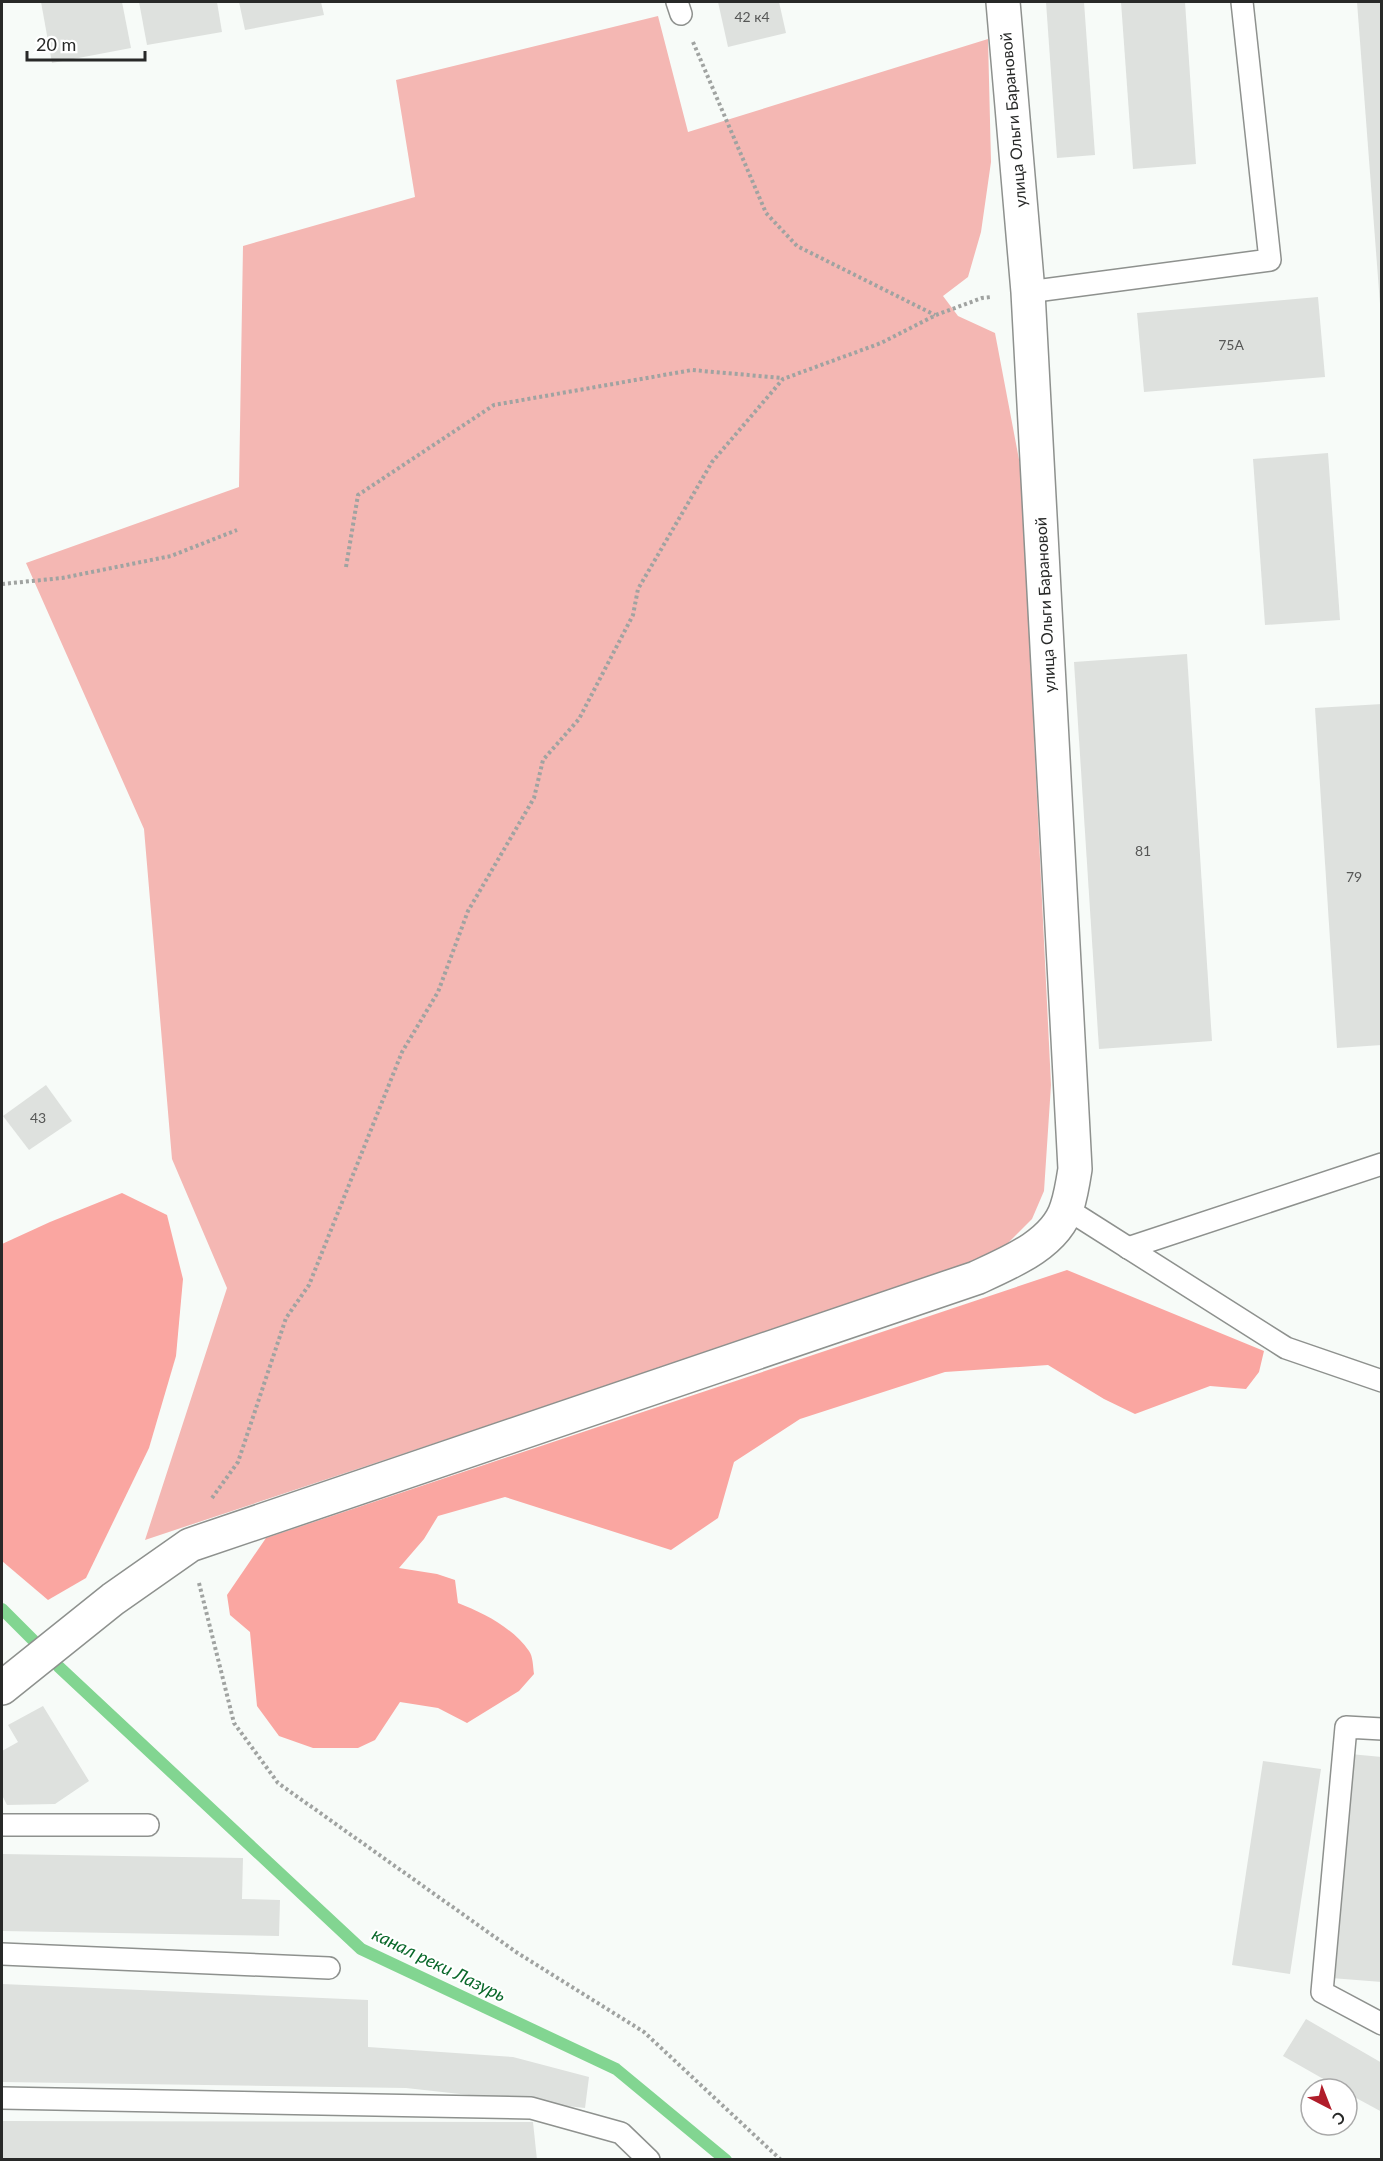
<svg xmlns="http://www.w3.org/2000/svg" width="1383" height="2161" font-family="Lato,sans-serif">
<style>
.green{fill:#f4b7b3}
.forest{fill:#faa6a1}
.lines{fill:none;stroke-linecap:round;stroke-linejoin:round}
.stream{stroke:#82d591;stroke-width:12}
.building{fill:#dee1de}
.lane-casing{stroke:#8e918e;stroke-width:24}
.street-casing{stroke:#8e918e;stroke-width:36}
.path{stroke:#a0a3a1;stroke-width:4;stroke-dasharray:3 3;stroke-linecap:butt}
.lane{stroke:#fff;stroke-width:21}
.street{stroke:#fff;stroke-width:33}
.labels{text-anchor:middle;stroke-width:4.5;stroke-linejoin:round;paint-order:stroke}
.number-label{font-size:14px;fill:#565756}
.street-label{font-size:16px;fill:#282928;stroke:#fff}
.water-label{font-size:18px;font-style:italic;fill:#09682a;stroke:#fff}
</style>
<rect width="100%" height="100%" fill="#f7fbf8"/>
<polygon class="green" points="658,16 688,132 988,39 991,162 981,232 968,277 943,296 958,316 995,333 1021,470 1051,1085 1044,1191 1032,1219 995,1256 145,1540 227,1288 172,1159 144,829 26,563 239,487 243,246 415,197 396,80"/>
<g class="forest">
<polygon points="122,1193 167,1215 183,1279 176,1356 149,1448 86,1578 48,1600 2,1561 2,1244 50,1222"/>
<path d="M1067 1270 1264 1351 1259 1372 1246 1389 1210 1386 1135 1414 1104 1399 1048 1365 945 1372 800 1419 734 1462 718 1518 671 1550 505 1497 438 1516 424 1539 399 1568 437 1574 455 1580 458 1603C484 1613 513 1628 529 1651 533 1656 533 1667 534 1674L519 1691 467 1723 438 1708 400 1702 375 1740 358 1748H313L279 1736 257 1706 250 1632 230 1615 227 1595 266 1538Z"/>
</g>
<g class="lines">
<g class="stream">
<polyline points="2,1609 33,1640"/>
<polyline points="59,1667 361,1949 616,2069 726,2160"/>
</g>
</g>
<g class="building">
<polygon points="41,2 122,2 131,48 52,63"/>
<polygon points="139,2 217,2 222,32 147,45"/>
<polygon points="239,2 321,2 324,15 245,30"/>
<polygon points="718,2 779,2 786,33 728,47"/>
<polygon points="1046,2 1084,2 1095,155 1057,158"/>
<polygon points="1121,2 1185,2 1196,164 1133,169"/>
<polygon points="1357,2 1382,2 1382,304 1380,304"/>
<polygon points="1318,297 1325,377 1144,392 1137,313"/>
<polygon points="1328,453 1340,620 1265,625 1253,459"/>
<polygon points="1187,654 1212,1041 1099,1049 1074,662"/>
<polygon points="1382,704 1382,1045 1337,1048 1315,708"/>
<polygon points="46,1085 72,1121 29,1150 3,1116"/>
<polygon points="43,1706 89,1781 55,1804 7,1805 2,1795 2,1751 18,1742 8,1725"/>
<polygon points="1350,1754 1382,1757 1382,1982 1331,1978"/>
<polygon points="1263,1761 1321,1769 1290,1974 1232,1965"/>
<polygon points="2,1854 243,1858 242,1899 280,1900 279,1936 2,1931"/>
<polygon points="2,1984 368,2000 368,2047 513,2057 589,2077 585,2108 406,2088 2,2082"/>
<polygon points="1306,2019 1382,2063 1382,2112 1347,2093 1347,2089 1341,2089 1283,2056"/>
<polygon points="2,2121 533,2122 537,2160 2,2160"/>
</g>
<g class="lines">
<g class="lane-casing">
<g id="lane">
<polyline points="677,2 681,14"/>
<polyline points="1028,292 1270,260 1242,2"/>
<polyline points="1067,1209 1286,1348 1382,1381"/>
<polyline points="1128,1248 1382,1164"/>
<polyline points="1382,1729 1346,1727 1322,1992 1382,2024"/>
<polyline points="2,1825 148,1825"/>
<polyline points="2,1954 329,1968"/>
<polyline points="2,2098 531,2108 621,2133 649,2160"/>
</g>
</g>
<g class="street-casing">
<path id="street" d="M2 1688 113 1599 190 1545 976 1278C1009 1263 1056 1244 1067 1207 1071 1195 1073 1182 1075 1169L1028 292 1003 2"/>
</g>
<g class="path">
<polyline points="693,42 766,213 797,246 935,315"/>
<polyline points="346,567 358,495 494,405 692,370 782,378"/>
<polyline points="2,584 62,578 171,556 237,530"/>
<polyline points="212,1498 238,1462 286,1318 309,1285 402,1052 438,992 468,911 534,798 543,760 579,719 633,615 638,589 712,462 783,379 881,343 936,315 982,298 991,297"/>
<polyline points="199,1583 234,1723 278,1783 516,1952 644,2032 781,2160"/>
</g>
<use href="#lane" class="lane"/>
<use href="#street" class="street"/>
</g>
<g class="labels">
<g class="number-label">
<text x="752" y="22">42 к4</text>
<text x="1231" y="350">75А</text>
<text x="1143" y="856">81</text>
<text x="1354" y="882">79</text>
<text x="38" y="1123">43</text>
</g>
<g class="street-label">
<text transform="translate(1013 120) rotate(-95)" y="6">улица Ольги Барановой</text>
<text transform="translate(1045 605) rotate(-93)" y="6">улица Ольги Барановой</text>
</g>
<g class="water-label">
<text transform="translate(439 1965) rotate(26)" y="6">канал реки Лазурь</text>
</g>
</g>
<rect width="1383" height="2161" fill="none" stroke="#282928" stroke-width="6"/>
<g transform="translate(1329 2107) rotate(138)"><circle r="28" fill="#ffffff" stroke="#a9a9a9" stroke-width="1.5"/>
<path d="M0-4.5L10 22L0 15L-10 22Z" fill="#b01d2a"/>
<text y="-9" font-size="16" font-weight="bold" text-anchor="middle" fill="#282928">С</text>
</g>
<path d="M27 51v9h118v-9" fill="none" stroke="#282928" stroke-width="3"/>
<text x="36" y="51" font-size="18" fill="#282928" stroke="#ffffff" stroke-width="4.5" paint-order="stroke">20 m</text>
</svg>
